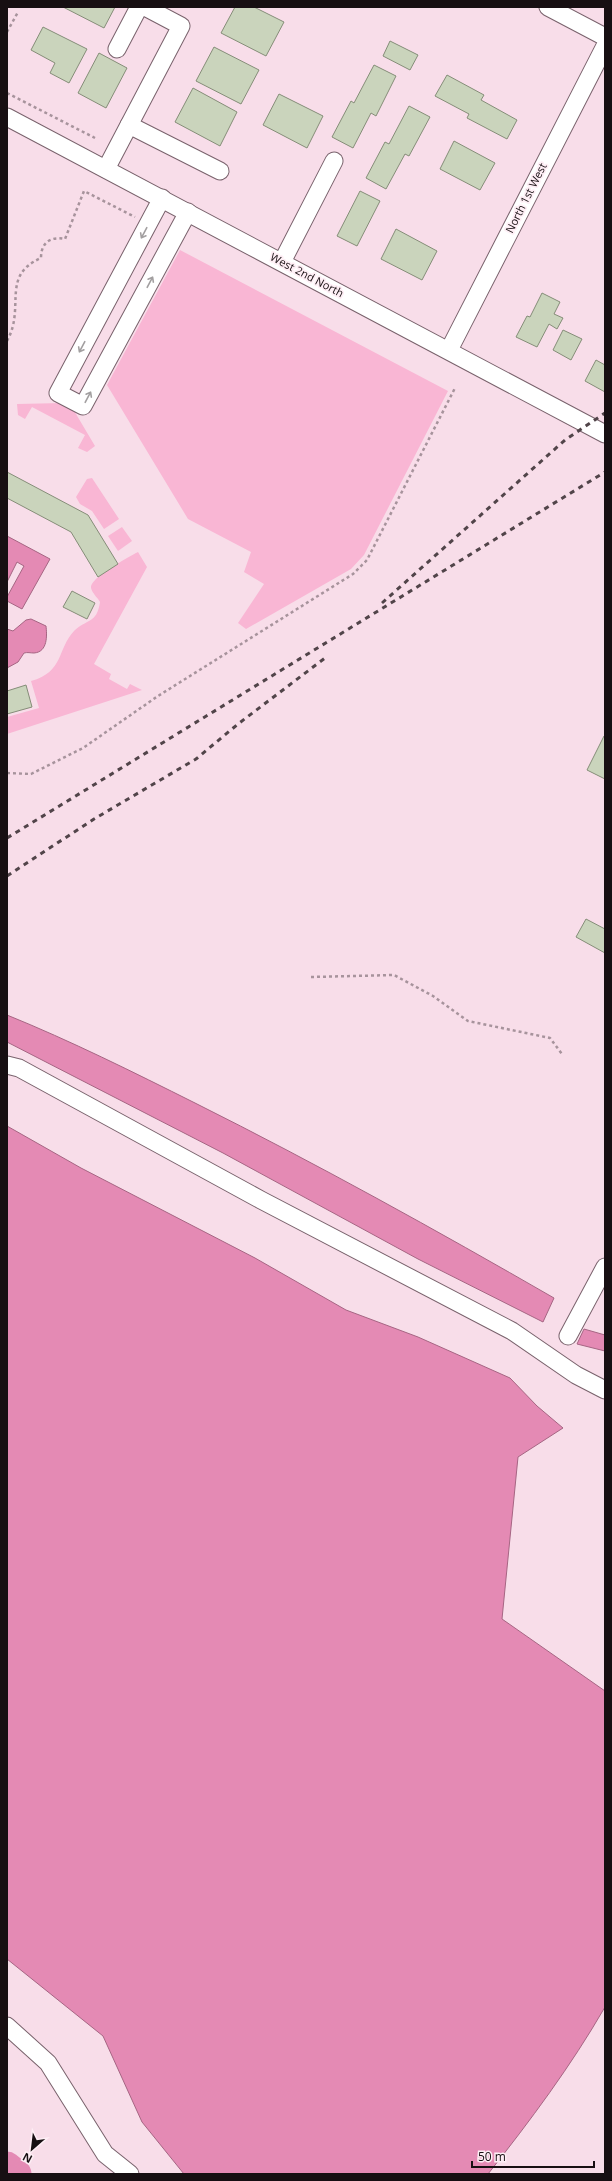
<svg xmlns="http://www.w3.org/2000/svg" width="612" height="2181" font-family="'Open Sans',sans-serif">
<style>
.green{fill:#f9b6d4}
.water{fill:#e48ab4;stroke:#a66583}
.lines{fill:none;stroke-linecap:round;stroke-linejoin:round}
.river{stroke:#e48ab4;stroke-width:29}
.building{fill:#cad4bc;stroke:#858d78}
.minor-casing{stroke:#79626c;stroke-width:19}
.path{stroke:#a7939c;stroke-width:2.5;stroke-dasharray:3 3;stroke-linecap:butt}
.minor{stroke:#fff;stroke-width:17}
.rail{stroke:#514449;stroke-width:3;stroke-dasharray:5 5;stroke-linecap:butt}
.oneway{stroke:#a29fa0}
.labels{text-anchor:middle;stroke-width:3.5;stroke-linejoin:round;paint-order:stroke}
.street-label{font-size:11px;fill:#170f12;stroke:#feeef5}
</style>
<rect width="100%" height="100%" fill="#f8dde9"/>
<g class="green">
<polygon points="180,250 448,391 364,555 351,569 246,629 238,623 264,584 244,572 251,552 188,519 107,385"/>
<polygon points="63,403 73,409 95,446 87,452 78,448 85,435 32,407 25,419 18,415 17,404"/>
<polygon points="92,478 119,519 104,529 92,511 80,504 76,497 87,479"/>
<polygon points="122,527 132,541 118,551 108,536"/>
<path d="M138 552 147 567 94 664 111 674 109 679 127 689 130 684 142 690 7 734V717L39 708 31 681C64 672 57 649 74 631 86 619 97 624 100 602 98 598 92 593 91 588 89 578 129 557 138 552Z"/>
</g>
<g class="water">
<polygon points="7,536 50,559 22,609 7,601 7,597 24,566 17,562 7,582"/>
<path d="M31 619 46 626C47 635 48 652 34 653 30 653 28 652 24 653L18 662 7 668V629L13 631 26 620Z"/>
<path d="M7 1015C71 1041 133 1072 195 1103 317 1164 436 1230 554 1298L543 1322 418 1259 223 1153 7 1042Z"/>
<path d="M7 1126 81 1168 255 1258 346 1310 418 1337 510 1378 537 1406 563 1428 518 1457 502 1619 605 1691V2007C571 2066 530 2121 488 2174H184L142 2122 103 2036 7 1959Z"/>
<polygon points="584,1329 605,1335 605,1351 577,1344"/>
</g>
<g class="lines">
<polyline class="river" points="7,2166 17,2174"/>
</g>
<g class="building">
<polygon points="63,7 115,7 104,28"/>
<polygon points="235,7 254,7 284,22 266,56 221,33"/>
<polygon points="43,27 87,49 69,83 50,73 55,63 31,50"/>
<polygon points="390,41 418,55 410,70 383,56"/>
<polygon points="214,47 259,70 241,104 196,81"/>
<polygon points="99,53 127,68 106,108 78,93"/>
<polygon points="374,65 396,76 376,116 371,113 353,148 332,137 351,101 354,103"/>
<polygon points="447,75 484,95 481,100 517,120 507,139 467,118 469,114 435,96"/>
<polygon points="193,88 237,112 220,146 175,122"/>
<polygon points="279,94 323,116 307,148 263,125"/>
<polygon points="409,106 430,117 409,156 405,154 386,189 366,178 385,142 389,144"/>
<polygon points="454,141 495,163 480,190 440,169"/>
<polygon points="360,191 380,201 357,246 337,236"/>
<polygon points="396,229 437,251 422,280 381,259"/>
<polygon points="542,293 560,302 554,314 563,318 557,329 549,324 537,347 516,337 527,316 530,317"/>
<polygon points="563,330 582,339 571,360 553,350"/>
<polygon points="596,360 605,365 605,392 585,381"/>
<polygon points="7,472 88,515 118,564 98,577 71,532 7,498"/>
<polygon points="72,591 95,603 87,619 63,607"/>
<polygon points="26,685 32,707 7,714 7,691"/>
<polygon points="604,736 605,736 605,779 587,770"/>
<polygon points="586,919 605,929 605,953 576,937"/>
</g>
<g class="lines">
<g class="minor-casing">
<g id="minor">
<polyline points="548,7 605,37"/>
<polyline points="117,49 139,7"/>
<polyline points="7,117 605,434"/>
<polyline points="129,125 220,171"/>
<polyline points="106,169 181,26 145,7"/>
<polyline points="162,198 58,393 83,406 188,212"/>
<polyline points="282,262 334,161"/>
<polyline points="449,350 605,46"/>
<polyline points="7,1065 19,1068 261,1200 512,1331 576,1375 605,1390"/>
<polyline points="568,1336 605,1267"/>
<polyline points="7,2026 48,2063 105,2154 130,2174"/>
</g>
</g>
<g class="path">
<polyline points="7,32 18,12"/>
<polyline points="7,93 95,138"/>
<path d="M7 341C26 307 0 276 41 258 41 243 50 236 65 239L84 191 135 217"/>
<polyline points="7,773 31,774 83,748 158,696 353,574 367,560 455,388"/>
<polyline points="311,977 394,975 433,996 468,1021 550,1038 562,1054"/>
</g>
<use href="#minor" class="minor"/>
<g class="rail">
<polyline points="382,603 565,440 605,413"/>
<polyline points="7,838 605,472"/>
<polyline points="7,876 94,819 196,759 238,724 325,658"/>
</g>
</g>
<defs><path id="oneway-shaft" d="M-6 0H5M1.5-3L5.5 0L1.5 3" fill="none" stroke-width="1.6" stroke-linecap="round" stroke-linejoin="round"/></defs>
<g class="oneway">
<use href="#oneway-shaft" transform="translate(144 233) rotate(118)"/>
<use href="#oneway-shaft" transform="translate(150 282) rotate(-62)"/>
<use href="#oneway-shaft" transform="translate(82 347) rotate(118)"/>
<use href="#oneway-shaft" transform="translate(88 397) rotate(-62)"/>
</g>
<g class="labels">
<g class="street-label">
<text transform="translate(526 198) rotate(-63)" y="4">North 1st West</text>
<text transform="translate(307 275) rotate(28)" y="4">West 2nd North</text>
</g>
</g>
<rect width="612" height="2181" fill="none" stroke="#170f12" stroke-width="16"/>
<g transform="translate(32 2149) rotate(208)" stroke="#feeef5" stroke-width="3" paint-order="stroke">
<path d="M0-3L7 15L0 10L-7 15Z" fill="#170f12"/>
<text y="-6" font-size="11" font-weight="bold" text-anchor="middle" fill="#170f12">N</text>
</g>
<path d="M472 2161v6h122v-6" fill="none" stroke="#170f12" stroke-width="2"/>
<text x="478" y="2161" font-size="12" fill="#170f12" stroke="#feeef5" stroke-width="3" paint-order="stroke">50 m</text>
</svg>
